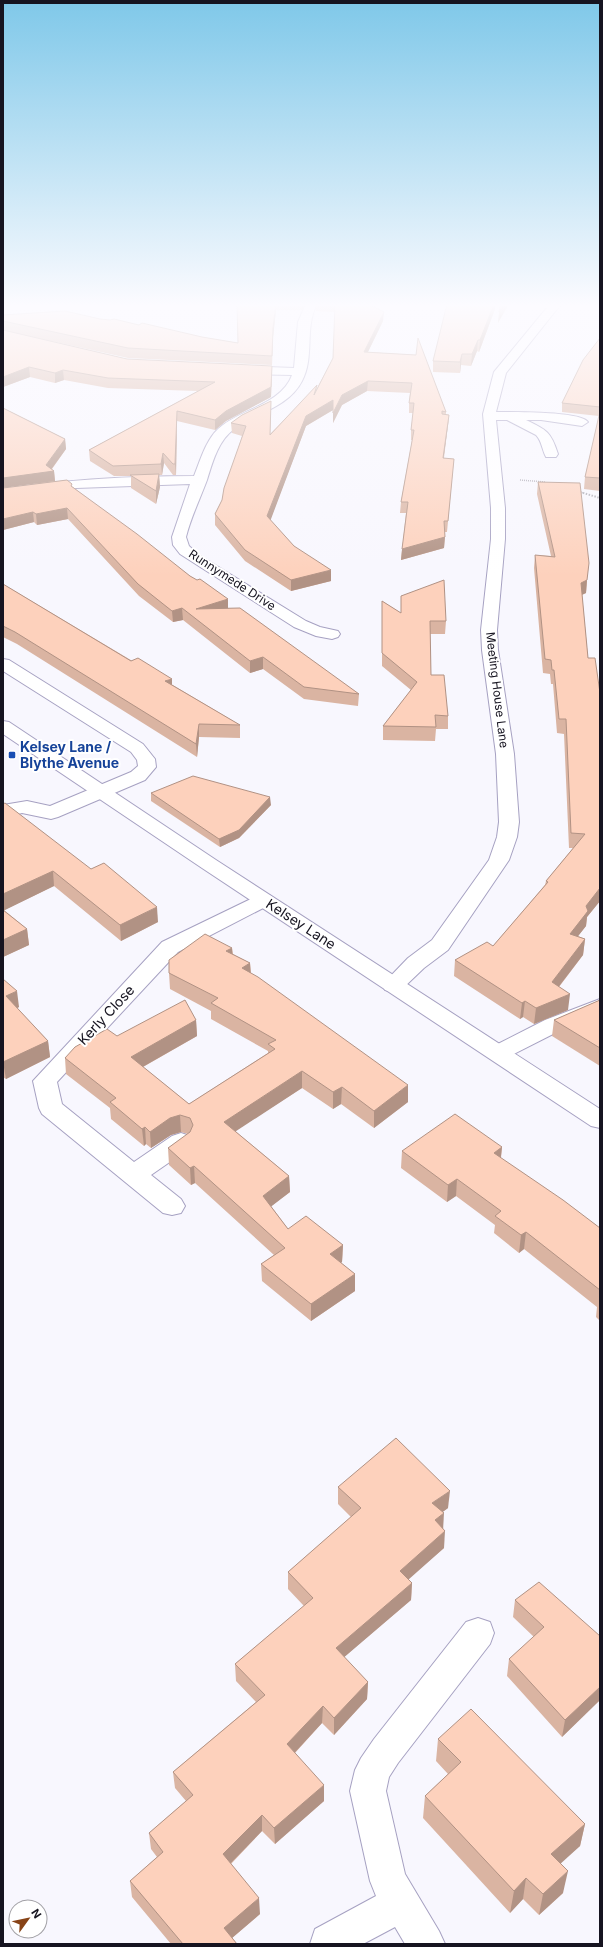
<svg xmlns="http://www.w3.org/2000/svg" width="603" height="1947" font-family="Inter,sans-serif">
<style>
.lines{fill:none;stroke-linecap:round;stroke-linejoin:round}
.minor-casing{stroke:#a6a1c2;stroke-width:2}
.major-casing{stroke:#a6a1c2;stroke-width:2}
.path-far1{stroke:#acaab3;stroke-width:1.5;stroke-dasharray:1 1;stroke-linecap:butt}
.path{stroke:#acaab3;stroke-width:2;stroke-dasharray:1.5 1.5;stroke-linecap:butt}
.minor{fill:#fff;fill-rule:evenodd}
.major{fill:#fff;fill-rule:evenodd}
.wall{fill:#dab4a2}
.shaded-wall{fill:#b19284}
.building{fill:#fdd1bc;stroke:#b19284}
.transit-dot{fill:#1a4fb4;stroke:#fff;stroke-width:1.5}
.labels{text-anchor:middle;stroke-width:4;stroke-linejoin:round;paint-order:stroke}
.far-street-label{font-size:12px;fill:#161420;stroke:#fff}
.transit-label{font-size:14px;font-weight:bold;fill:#164399;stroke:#fff;text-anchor:start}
.street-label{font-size:14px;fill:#161420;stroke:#fff}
</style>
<rect width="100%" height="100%" fill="#f8f7fe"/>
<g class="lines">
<g class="minor-casing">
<g id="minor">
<path d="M306 304H317C304 328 315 357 302 381 288 408 255 413 233 430 218 441 212 464 207 480 200 499 191 517 186 537L189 546 199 555 306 621 320 627 338 631 340 634 338 637 332 639 316 636 294 627 180 554 173 545 172 537 190 484 76 488 3 498V490C66 479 130 476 194 476 200 461 206 440 218 429 240 409 281 405 292 375L242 374 236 370 242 366 294 368 298 322Z"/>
<path d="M550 304H561L506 373 496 412C511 412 581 411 588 422L582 426 541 420H526C547 430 551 432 558 454L556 457H546C542 450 542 441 536 435L507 420H496L505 508V539L497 630 498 650 514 754 519 822 517 837 509 860 448 950 424 968 401 990 393 992 385 990 382 985 408 958 432 940 489 860 497 837 499 822 496 754 482 650 481 630 491 539V508L483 414 494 372Z"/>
<polygon points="3,659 9,660 143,744 155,759 156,767 145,780 58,817 51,819 22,813 3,818 3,805 27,801 50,806 131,772 138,766 137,760 131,752 3,671"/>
<polygon points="264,894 271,896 274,900 271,904 178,952 57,1082 62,1104 134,1162 172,1136 181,1133 190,1136 193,1142 190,1148 151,1175 181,1199 185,1206 181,1213 172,1215 163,1213 42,1114 39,1108 33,1081 162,942 257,896"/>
<polygon points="600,999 600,1014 561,1030 506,1058 498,1061 490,1058 486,1053 490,1048 545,1020"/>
<polygon points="478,1618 490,1622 494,1633 490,1644 398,1763 389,1777 386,1791 405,1874 439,1931 445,1944 405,1944 395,1927 363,1944 310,1944 315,1929 376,1896 370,1881 350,1791 355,1770 361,1758 374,1739 466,1622"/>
</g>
</g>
<g class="major-casing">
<polygon id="major" points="3,721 9,722 216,860 600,1109 600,1128 591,1126 202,868 3,734"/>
</g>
<g class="path-far1">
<polyline points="520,480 545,482"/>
<polyline points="578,491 583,493"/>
</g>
<polyline class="path" points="580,492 600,498"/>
<use href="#minor" class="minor"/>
<use href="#major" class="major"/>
</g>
<g class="wall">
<polygon points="237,304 305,304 302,310 276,310 273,337 272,365 128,358 33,337 127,359 272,376 271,397 226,421 215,430 177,421 176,475 173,475 164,463 162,475 159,475 160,487 156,504 131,488 131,476 114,476 90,461 89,450 198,391 108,388 64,380 55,383 30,377 3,387 3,315 100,319 139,325 202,337 238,343"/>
<polygon points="316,304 374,304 373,307 383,321 368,352 416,355 446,412 446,415 449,415 448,425 444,458 454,459 453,469 447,532 445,532 444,548 401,560 406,513 400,513 401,502 412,440 411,440 411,430 413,413 409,413 409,403 410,393 367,391 342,405 333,423 333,410 306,426 270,520 294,546 331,581 291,591 245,561 215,525 215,514 222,500 242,436 232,433 231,423 271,411 270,434 317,388 333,358 335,312 316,311"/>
<polygon points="495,309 479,352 477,351 471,366 461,365 460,373 433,372 433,361"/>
<polygon points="600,338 600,491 584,489 585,477 599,416 562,412 562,403"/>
<polygon points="65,439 66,449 52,469 54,471 55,481 73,487 228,608 359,694 358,706 304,699 263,669 250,673 183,620 173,622 139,596 68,519 37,525 34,522 3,530"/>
<polygon points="538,482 587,580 586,593 582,595 588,658 600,693 600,901 587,917 586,926 578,936 585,939 583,955 559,987 568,1010 534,1024 523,1017 520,1019 454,976 455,960 493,946 545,885 546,881 573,848 569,848 564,734 557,733 553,684 551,684 550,674 543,673 534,568 535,555 551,556 537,494"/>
<polygon points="3,584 240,725 240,738 199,737 197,757 17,644 3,637"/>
<polygon points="382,601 401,613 446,621 445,634 430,634 431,675 448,716 448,729 436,729 435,741 383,740 383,726 411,690 382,666"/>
<polygon points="151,793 271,805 239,838 220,847 151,801"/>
<polygon points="3,804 158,922 121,941 54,886 4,910 27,929 29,945 3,957"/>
<polygon points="232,948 233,954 250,963 251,973 408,1102 374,1128 341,1104 333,1109 302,1088 235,1131 289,1176 290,1192 271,1206 288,1229 343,1245 342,1262 341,1263 355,1274 355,1291 311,1321 262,1281 261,1264 274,1255 195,1183 191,1185 169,1165 168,1148 188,1134 181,1132 171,1135 151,1148 146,1144 144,1146 111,1119 110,1108 66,1074 65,1058 117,1036 196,1020 197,1036 143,1067 189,1104 268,1053 268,1051 211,1019 211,1011 170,989 169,973"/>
<polygon points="3,979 19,1007 17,1008 48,1041 50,1057 6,1079 3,1077"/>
<polygon points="600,1000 600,1066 552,1036 554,1020"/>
<polygon points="502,1147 501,1158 600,1228 600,1321 596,1317 597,1307 524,1249 519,1253 494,1233 495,1225 456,1196 447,1202 401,1168 402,1151"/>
<polygon points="338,1487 448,1508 442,1512 444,1548 408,1579 412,1583 411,1600 344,1657 368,1682 367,1699 334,1735 322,1723 295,1753 324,1801 275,1844 262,1831 231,1864 260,1914 232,1938 237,1944 171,1944 132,1897 130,1881 157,1857 151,1849 149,1833 186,1801 175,1788 173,1772 256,1702 236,1681 235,1664 304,1606 288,1589 288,1572 351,1517 338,1504"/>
<polygon points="515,1600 600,1636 600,1700 562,1737 507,1676 509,1659 534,1637 513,1617"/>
<polygon points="438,1739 585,1824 580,1846 560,1863 563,1893 539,1915 523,1899 510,1913 423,1818 425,1796 448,1774 436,1761"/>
</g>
<g class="shaded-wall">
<polygon points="276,304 276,310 273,337 272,365 273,328"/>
<polygon points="302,304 305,304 302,310"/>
<polygon points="370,304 374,304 369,314 370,305"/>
<polygon points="494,304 495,304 495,309 479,352 480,340"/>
<polygon points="504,304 509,304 498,323 499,312"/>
<polygon points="384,312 383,321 363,362 364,352"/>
<polygon points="478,340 477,351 471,366 472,354"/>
<polygon points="462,354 461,365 460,373 460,362"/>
<polygon points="272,366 271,397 226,421 215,430 215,420"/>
<polygon points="29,367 30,377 3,387 3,377"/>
<polygon points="63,370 64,380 55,383 55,373"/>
<polygon points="368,381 367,391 342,405 333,423 333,413 342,395"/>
<polygon points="333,400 333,410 306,426 268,527 267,516 306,416"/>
<polygon points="177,411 177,421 176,475 175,464"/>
<polygon points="449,415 448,425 442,469 443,458"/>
<polygon points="65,439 66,449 50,471 54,471 55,481 3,488 3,478 46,465"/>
<polygon points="163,453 164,463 162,475 161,464"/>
<polygon points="159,474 160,487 156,504 156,491"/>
<polygon points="67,508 68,519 37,525 36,514"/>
<polygon points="33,512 34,522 3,530 3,519"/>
<polygon points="445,537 444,548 401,560 402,549"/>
<polygon points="331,570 331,581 291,591 291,580"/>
<polygon points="587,580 586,593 579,596 581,583"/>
<polygon points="228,599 228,611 196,609"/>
<polygon points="182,608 183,620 173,622 172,611"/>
<polygon points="263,657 263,669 250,673 250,661"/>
<polygon points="172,679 172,691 165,681"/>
<polygon points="199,724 199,737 197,757 196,744"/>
<polygon points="270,797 271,805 239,838 220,847 219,839"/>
<polygon points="53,871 54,886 3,911 3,894"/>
<polygon points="600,888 600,901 587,917 586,926 568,949 570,934 586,906"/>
<polygon points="157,907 158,922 121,941 120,925"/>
<polygon points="27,929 29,945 3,957 3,940"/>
<polygon points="585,939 583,955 550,998 552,982"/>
<polygon points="232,948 233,964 226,951"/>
<polygon points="250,963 251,978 242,968"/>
<polygon points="17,991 19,1007 8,1013 6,996"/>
<polygon points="570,994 568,1010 534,1024 536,1008"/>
<polygon points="525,1001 523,1017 520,1019 522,1003"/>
<polygon points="196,1020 197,1036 132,1073 131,1057"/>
<polygon points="48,1041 50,1057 6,1079 3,1062"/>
<polygon points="302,1071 302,1088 224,1139 224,1122"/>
<polygon points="408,1085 408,1102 374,1128 374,1111"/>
<polygon points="342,1087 341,1104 333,1109 333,1092"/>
<polygon points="180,1115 181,1132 171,1135 151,1148 150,1132 170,1118"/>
<polygon points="145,1127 146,1144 144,1146 142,1129"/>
<polygon points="502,1147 500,1164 494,1153"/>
<polygon points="194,1166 195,1183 191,1185 190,1168"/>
<polygon points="289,1176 290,1192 264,1212 263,1196"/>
<polygon points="457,1179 456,1196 447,1202 448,1185"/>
<polygon points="526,1232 524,1249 519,1253 521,1235"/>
<polygon points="343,1245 342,1262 329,1270 330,1254"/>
<polygon points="355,1274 355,1291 311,1321 311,1304"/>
<polygon points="450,1491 448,1508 431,1521 432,1503"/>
<polygon points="444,1513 443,1531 435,1520"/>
<polygon points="445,1531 444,1548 399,1588 400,1571"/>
<polygon points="412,1583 411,1600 335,1665 336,1648"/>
<polygon points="368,1682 367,1699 334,1735 334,1718"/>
<polygon points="600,1687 600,1700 562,1737 565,1720"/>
<polygon points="323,1706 322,1723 287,1761 287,1744"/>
<polygon points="324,1785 324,1801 275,1844 274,1828"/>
<polygon points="262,1815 262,1831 224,1870 223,1854"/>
<polygon points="585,1824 580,1846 547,1876 551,1854"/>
<polygon points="568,1871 563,1893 539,1915 543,1894"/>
<polygon points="526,1878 523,1899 510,1913 514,1891"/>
<polygon points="259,1898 260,1914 225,1944 224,1928"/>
</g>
<g class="building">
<polygon points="237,304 276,304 273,328 272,356 128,348 3,321 3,315 65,311 100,319 110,320 114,319 139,325 142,323 202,337 238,343"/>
<polygon points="335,304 370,304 370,305 384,312 364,352 416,355 418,338 446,412 442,411 442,414 449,415 443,458 454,459 448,521 444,521 445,537 402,549 408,502 401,502 414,430 411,430 414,403 409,403 412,383 368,381 342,395 333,413 333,400 306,416 267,516 294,546 331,570 291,580 245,550 215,514 222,500 224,488 246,426 231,423 242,415 271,401 270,435 317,385 314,395 333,358"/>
<polygon points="447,304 494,304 480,340 478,340 472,354 462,354 460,362 433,361"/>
<polygon points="500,304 504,304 499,312"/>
<polygon points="3,330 127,359 272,366 271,387 226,411 215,420 177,411 175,464 173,464 163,453 161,464 113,466 89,450 215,382 108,378 63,370 55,373 29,367 3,377"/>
<polygon points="600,338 600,407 562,403 583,360"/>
<polygon points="3,408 65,439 46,465 54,471 3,478"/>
<polygon points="600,411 600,478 585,477"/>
<polygon points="159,474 156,491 130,475"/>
<polygon points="67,480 72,484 71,486 137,534 190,576 197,580 200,579 228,599 196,609 240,608 359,694 304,687 263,657 250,661 182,608 172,611 138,584 67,508 36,514 33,512 3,519 3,488"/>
<polygon points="538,482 580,483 589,563 587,580 581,583 588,658 595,658 600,693 600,888 586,906 588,911 570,934 585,939 552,982 570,994 536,1008 525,1001 522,1003 455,960 487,942 493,946 548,882 546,881 585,834 571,833 566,719 559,719 554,670 552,670 551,660 545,659 535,555 555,557"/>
<polygon points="444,580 446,621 430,621 431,675 444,675 448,716 435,715 436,727 383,726 417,682 382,653 382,601 401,613 401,596"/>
<polygon points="3,584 131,661 138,658 172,679 165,681 240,725 199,724 196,744 15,632 3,626"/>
<polygon points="193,776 270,797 239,830 219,839 151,793"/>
<polygon points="5,803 91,869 104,863 157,907 120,925 53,871 3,894 3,804"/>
<polygon points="3,910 27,929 3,940"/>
<polygon points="205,934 232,948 226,951 250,963 242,968 258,977 408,1085 374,1111 342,1087 333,1092 302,1071 224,1122 289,1176 263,1196 288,1229 306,1216 343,1245 330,1254 355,1274 311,1304 261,1264 285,1248 194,1166 190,1168 168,1148 190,1132 193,1125 190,1118 180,1115 170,1118 150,1132 145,1127 142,1129 110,1102 116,1098 65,1058 75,1047 107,1029 117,1036 185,1000 196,1020 131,1057 189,1104 275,1049 268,1044 276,1040 211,1003 218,998 169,973 169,960"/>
<polygon points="3,979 17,991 6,996 48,1041 3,1062"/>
<polygon points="600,1000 600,1048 554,1020"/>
<polygon points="455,1114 502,1147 494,1153 563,1200 600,1228 600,1290 526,1232 521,1235 495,1216 501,1211 457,1179 448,1185 402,1151"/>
<polygon points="396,1438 450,1491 432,1503 444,1513 435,1520 445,1531 400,1571 412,1583 336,1648 368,1682 334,1718 323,1706 287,1744 324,1785 274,1828 262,1815 223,1854 259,1898 224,1928 237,1944 183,1944 130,1881 163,1852 149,1833 193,1795 173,1772 265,1695 235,1664 313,1598 288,1572 361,1508 338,1487"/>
<polygon points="539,1582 600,1636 600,1687 565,1720 509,1659 544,1627 515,1600"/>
<polygon points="471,1709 585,1824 551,1854 568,1871 543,1894 526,1878 514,1891 425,1796 461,1762 438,1739"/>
</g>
<linearGradient id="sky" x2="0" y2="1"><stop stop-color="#7fc8e9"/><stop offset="0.53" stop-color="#fcfbff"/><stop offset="1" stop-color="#fcfbff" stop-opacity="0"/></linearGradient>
<rect width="603" height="576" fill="url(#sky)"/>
<rect class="transit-dot" x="8" y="751" width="8" height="8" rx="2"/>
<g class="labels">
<g class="far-street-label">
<text transform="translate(232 580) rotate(33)" y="4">Runnymede Drive</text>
<text transform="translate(497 690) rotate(83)" y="4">Meeting House Lane</text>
</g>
<g class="transit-label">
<text x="20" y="752">Kelsey Lane /<tspan x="20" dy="16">Blythe Avenue</tspan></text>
</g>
<g class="street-label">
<text transform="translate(301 924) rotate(33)" y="5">Kelsey Lane</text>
<text transform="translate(106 1015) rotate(-47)" y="5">Kerly Close</text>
</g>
</g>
<rect width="603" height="1947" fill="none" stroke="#161420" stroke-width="8"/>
<g transform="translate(28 1919) rotate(57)"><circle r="19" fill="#ffffff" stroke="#a2a1a6"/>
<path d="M0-3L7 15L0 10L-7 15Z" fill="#874317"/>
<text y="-6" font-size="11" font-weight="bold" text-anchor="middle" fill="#161420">N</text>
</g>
</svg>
